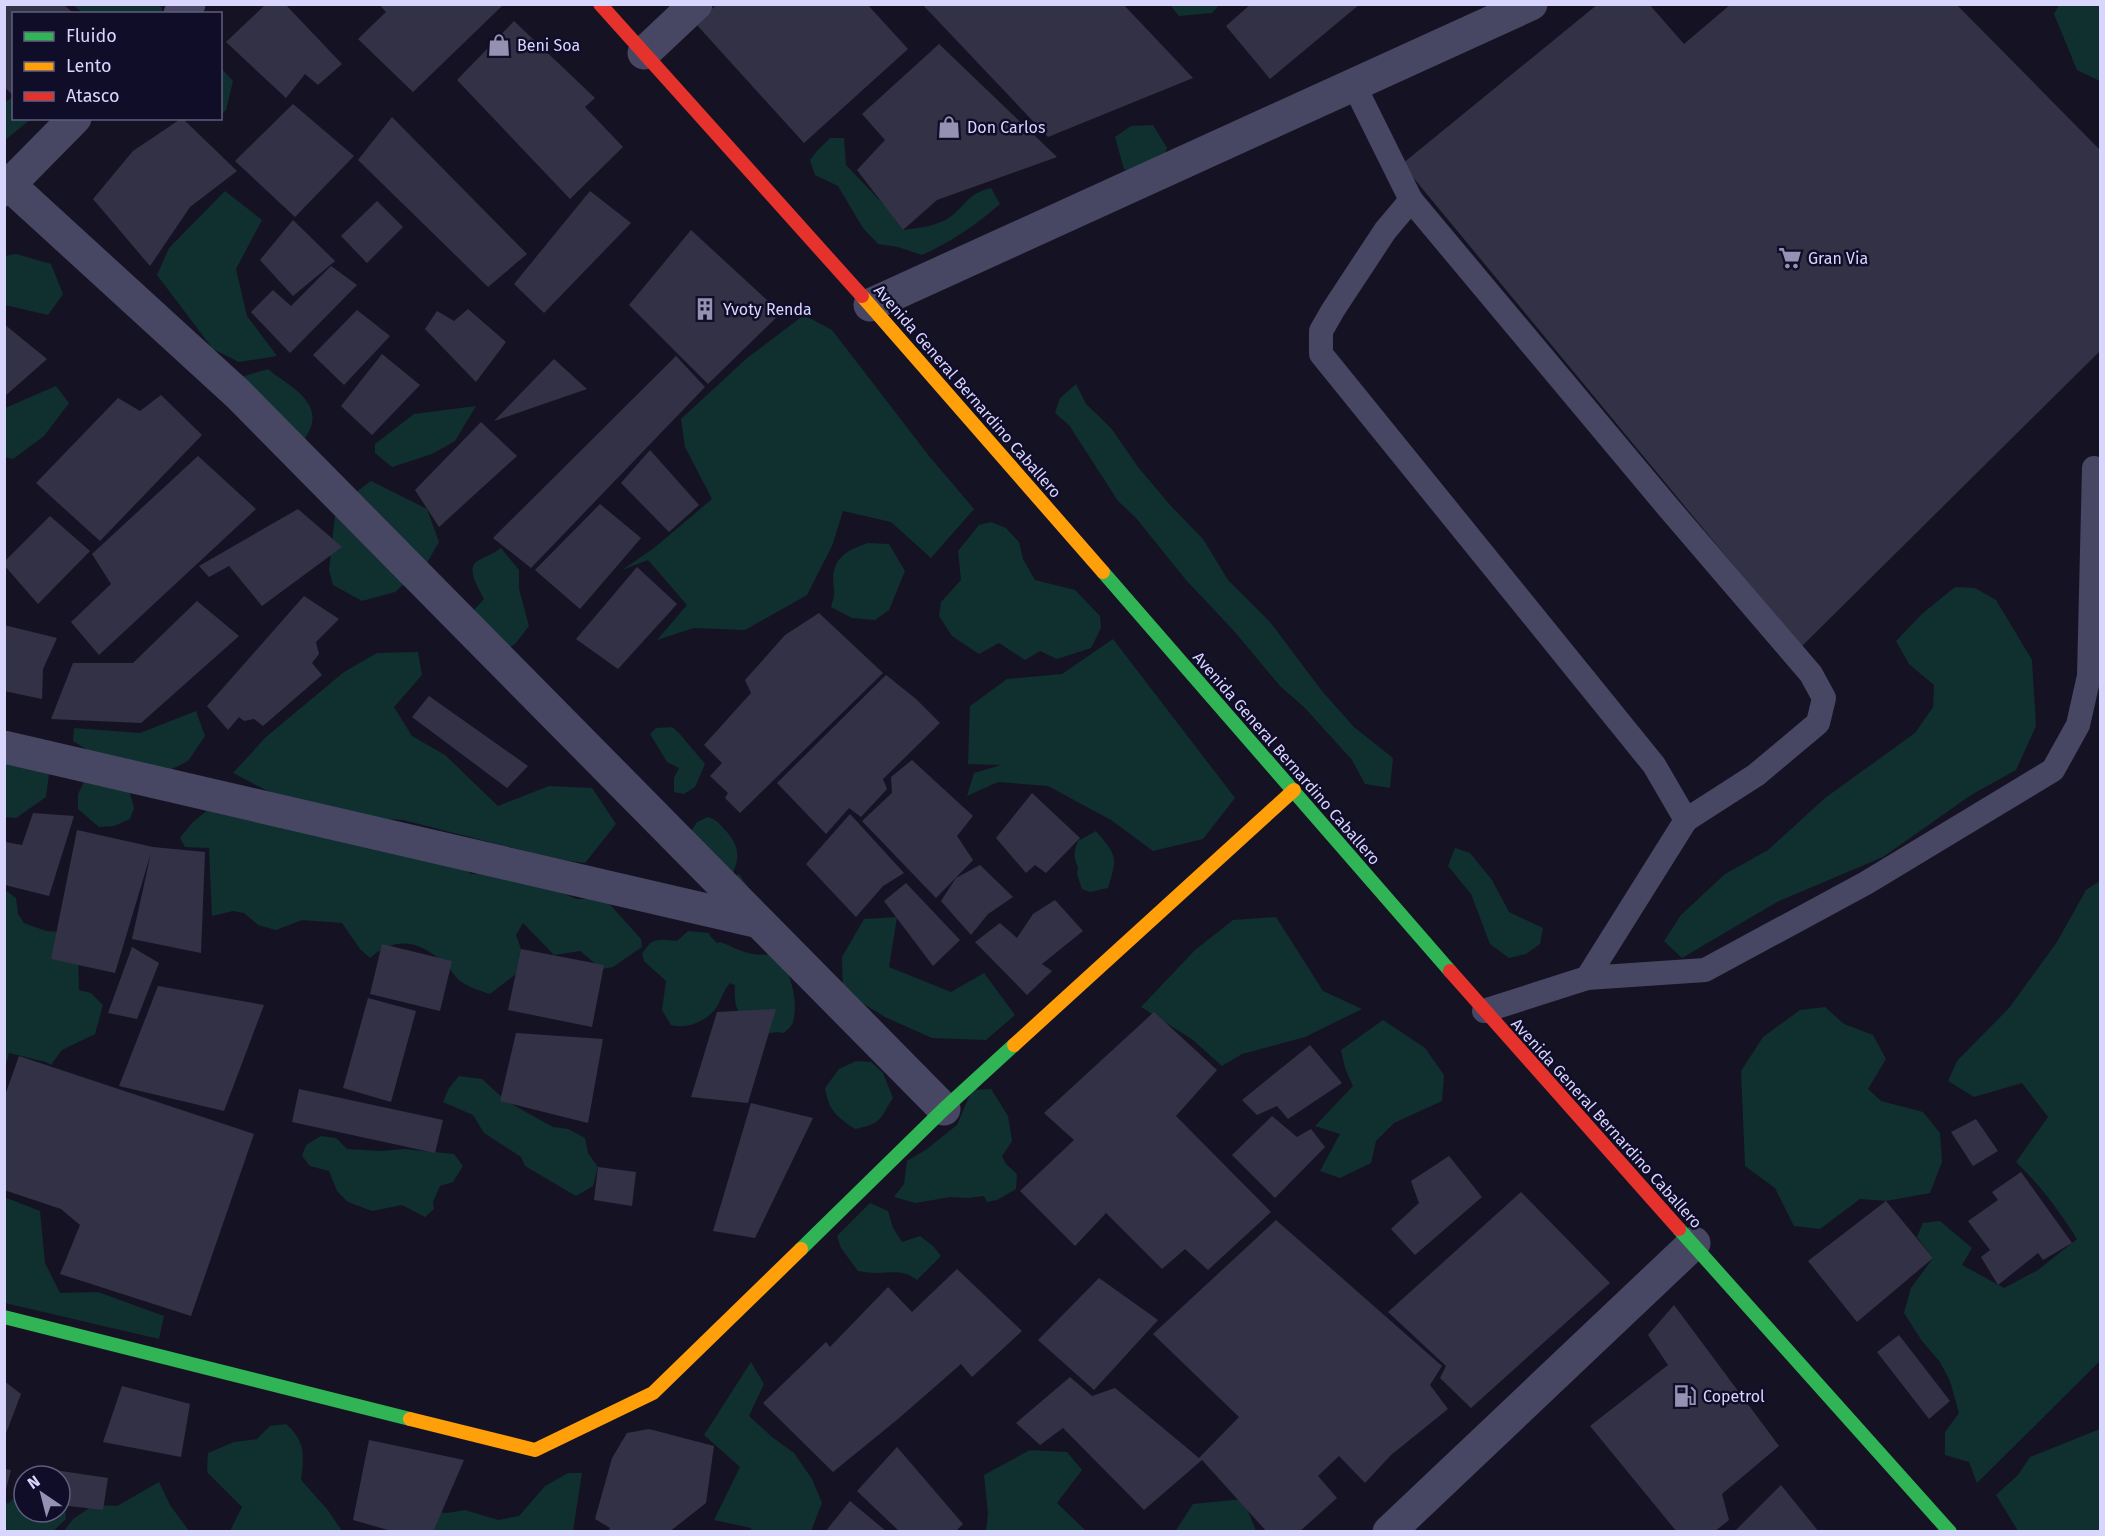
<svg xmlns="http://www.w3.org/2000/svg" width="2105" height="1536" font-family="'Fira Sans',sans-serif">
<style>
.green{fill:#102f2f}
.building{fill:#333145}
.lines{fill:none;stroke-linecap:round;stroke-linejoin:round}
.lane{stroke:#474764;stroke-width:24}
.street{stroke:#474764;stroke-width:33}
.fast{stroke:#30b455;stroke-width:14}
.slow{stroke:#ff9f0a;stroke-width:14}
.jam{stroke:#e5322d;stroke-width:14}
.labels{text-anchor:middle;stroke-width:5;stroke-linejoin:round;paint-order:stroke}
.poi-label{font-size:16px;fill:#d8d5ff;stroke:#100d29;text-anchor:start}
.street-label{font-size:16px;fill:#d8d5ff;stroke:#100d29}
</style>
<rect width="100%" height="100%" fill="#151323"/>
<g class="green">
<polygon points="73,5 160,5 163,12 83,13"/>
<polygon points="1170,5 1219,5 1212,13 1179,16"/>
<polygon points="2059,5 2100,5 2100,81 2077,70 2054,14"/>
<polygon points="220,67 233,81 226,110 221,115"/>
<polygon points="13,97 14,118 31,119 5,140 5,102"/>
<polygon points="1153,125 1167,148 1163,158 1134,173 1124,169 1115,137 1131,126"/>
<path d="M830 138H844L846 165 885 206 903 230C920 228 939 226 953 215 969 201 968 194 991 188L1000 204C976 225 951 242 922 255L898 247 878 244 863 228 838 186 815 175 810 160 817 151Z"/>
<polygon points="225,191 262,220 236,269 247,316 277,356 239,362 213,349 157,275 169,248"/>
<polygon points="16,254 51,264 63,294 48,315 5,305 5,256"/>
<polygon points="804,315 832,330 929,456 974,509 931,558 891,522 843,511 832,546 807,595 745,630 694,628 657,640 687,605 648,560 622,570 654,548 712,499 685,447 681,419 747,358"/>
<path d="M268 369C284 383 317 397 312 423 311 430 304 439 301 445L238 378Z"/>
<polygon points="1076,384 1086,404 1111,428 1138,467 1170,505 1203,539 1228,580 1270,622 1322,691 1354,727 1393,758 1390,788 1365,784 1352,760 1305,708 1280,686 1234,631 1186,580 1136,518 1118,501 1069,425 1055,413 1060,398"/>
<polygon points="56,386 69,403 44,436 13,459 5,457 5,408"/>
<polygon points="476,406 455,441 432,454 392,467 375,453 375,444 414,414"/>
<polygon points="371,481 427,509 439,542 425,566 395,592 362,601 333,585 329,570 336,507"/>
<polygon points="991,522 1006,528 1019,542 1023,559 1035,580 1075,590 1100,616 1101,628 1091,648 1057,659 1040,651 1025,660 999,643 979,654 952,636 939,616 941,602 961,580 958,551 979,525"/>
<path d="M868 543 889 544 905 571 889 610 875 620 852 618 831 607C836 591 834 594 833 579 833 557 850 549 868 543Z"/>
<path d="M501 548 519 570V589L529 626 515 644 506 649 473 611 484 599C479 589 464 567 479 560 487 556 494 553 501 548Z"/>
<polygon points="1955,587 1975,588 1996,600 2032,660 2036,726 2016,770 1971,795 1883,857 1777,902 1682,958 1664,941 1681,915 1725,874 1768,850 1825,798 1915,733 1933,707 1934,685 1909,664 1896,641 1923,613"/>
<polygon points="1113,639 1235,798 1203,839 1153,851 1111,820 1048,786 998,782 967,796 974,773 1001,765 968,764 970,706 1007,679 1062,674"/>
<polygon points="418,652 422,675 394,707 412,736 445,755 498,806 549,786 592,788 616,824 585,863 556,859 403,820 350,817 283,799 233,773 266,737 344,672 377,653"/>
<polygon points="196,711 205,736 188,761 168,771 97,756 73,741 74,728 140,733"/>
<polygon points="672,727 679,733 705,764 695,787 684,794 674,792 674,778 679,768 667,762 650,734 656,728"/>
<polygon points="5,763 49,774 46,797 16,818 5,817"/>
<polygon points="86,778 129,790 134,808 130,819 114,826 99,827 78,809 78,794"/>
<path d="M216 803 452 859 471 874 497 873 531 878 576 899H605L641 939 642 947 613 967 602 969 580 951 554 955 523 923 516 935 521 949 516 974 490 994C480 991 469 987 460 981 454 976 450 968 444 963 420 941 396 935 370 958L360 949 342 923 302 920 276 930 258 925 244 913 233 911 212 916 209 848 185 847 180 838 192 823Z"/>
<path d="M708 817C718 820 720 825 727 832 740 848 740 859 731 877L739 874 749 889 759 922 688 836 697 822Z"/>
<path d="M1096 831C1117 856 1118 857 1108 888L1090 892 1082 889 1077 874 1078 867C1073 858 1074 850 1078 841Z"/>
<polygon points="1455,848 1470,853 1492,880 1509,912 1543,928 1540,944 1526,954 1509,958 1490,944 1471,894 1448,866"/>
<path d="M2100 881V1361L1977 1483 1969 1462 1945 1455V1432L1959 1413 1950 1381 1940 1362 1922 1341 1904 1313 1911 1288 1933 1258 1917 1237 1923 1223 1940 1221 1972 1248 1962 1265 2004 1288 2038 1270 2077 1239C2058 1209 2041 1186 2016 1162L2048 1117 2022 1083 1974 1097 1948 1081 1957 1061 2009 1008 2057 942 2086 890Z"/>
<polygon points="5,890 16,898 18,914 24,923 46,931 60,932 78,950 79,990 91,993 103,1005 95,1034 62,1050 51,1065 46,1062 9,1053 5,1068"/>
<polygon points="897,917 889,967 951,992 984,973 1015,1015 986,1040 932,1038 885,1017 843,991 842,957 864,919"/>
<polygon points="1276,917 1323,991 1362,1009 1305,1037 1242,1054 1222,1066 1193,1040 1141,1007 1195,950 1233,920"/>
<path d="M688 931 709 933 710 936 717 943 720 942C729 945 739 951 748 953 758 956 769 954 779 954 790 973 799 1000 793 1022 792 1026 787 1030 784 1033L777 1032 765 1034C742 1015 733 1017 735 985L730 983C724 990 722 997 718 1005 709 1020 688 1030 671 1025L662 1010 666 981 644 961 642 954C652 937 658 939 677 941Z"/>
<polygon points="1825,1007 1844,1024 1873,1035 1886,1059 1868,1089 1881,1101 1923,1112 1940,1133 1942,1162 1930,1193 1886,1201 1860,1199 1820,1229 1794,1226 1775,1188 1745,1166 1741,1071 1763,1037 1800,1010"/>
<polygon points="1383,1020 1425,1048 1444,1075 1442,1101 1394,1123 1376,1141 1371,1163 1340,1178 1320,1171 1340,1134 1315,1126 1353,1086 1345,1068 1341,1050"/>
<path d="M856 1061 871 1062 883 1073 893 1098C880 1118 882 1124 855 1129 836 1116 829 1111 825 1088L839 1069Z"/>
<polygon points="459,1076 482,1079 506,1101 553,1127 568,1129 585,1138 588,1153 598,1167 593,1186 576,1196 525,1166 521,1157 484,1133 473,1115 443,1102 449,1088"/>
<polygon points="991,1089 1008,1116 1012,1141 1002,1156 1006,1164 1017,1174 1016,1189 997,1200 987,1202 984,1196 968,1198 950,1197 916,1203 894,1197 904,1184 907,1161 927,1149 957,1125 972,1090"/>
<polygon points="321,1136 336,1138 347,1149 381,1151 404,1149 454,1154 463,1166 453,1182 440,1186 433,1202 434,1209 425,1217 402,1205 372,1211 348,1202 337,1191 329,1171 310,1166 302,1156 306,1145"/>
<polygon points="4,1197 40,1211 45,1263 60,1293 98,1292 164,1316 159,1339 5,1303"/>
<path d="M870 1203 888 1211 893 1228 902 1242 920 1236 933 1246 941 1256 917 1280C905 1270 893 1272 878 1273 872 1273 864 1272 858 1271L841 1248 837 1236Z"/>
<polygon points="751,1362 764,1384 749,1416 772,1437 794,1453 812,1479 822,1503 811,1531 752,1531 751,1528 714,1520 740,1467 704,1435"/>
<path d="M286 1424C306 1441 304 1457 301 1480L327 1509 342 1531H230L242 1507 207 1472 208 1453 234 1442 257 1439 270 1426Z"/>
<polygon points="2100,1429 2100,1531 2018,1531 1996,1495 2018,1475 2030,1457"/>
<polygon points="1030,1450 1067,1452 1082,1470 1057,1503 1086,1531 986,1531 988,1513 984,1475"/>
<polygon points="568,1473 582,1473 573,1531 423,1532 429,1511 447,1513 465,1510 498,1520 519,1516 545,1486"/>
<polygon points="159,1482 170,1505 189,1531 63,1532 73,1519 94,1505 117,1506"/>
<polygon points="23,1488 24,1512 60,1512 60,1505 65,1506 66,1519 53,1531 5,1531 4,1504 9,1503"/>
<polygon points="1243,1499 1256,1531 1175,1532 1193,1504"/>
</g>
<g class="building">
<polygon points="4,4 63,4 74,14 14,14 14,96 4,87"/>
<polygon points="266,4 285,4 342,64 318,85 305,74 286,98 226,42"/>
<polygon points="379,4 504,4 413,92 358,39 386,12"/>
<polygon points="717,4 867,4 908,49 804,143 696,24"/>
<polygon points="922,4 1123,4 1193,78 1048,137"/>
<polygon points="1251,4 1360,4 1270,79 1226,26"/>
<polygon points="1598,4 1649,4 1684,44 1731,4 1956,4 2100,150 2100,351 1801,647 1402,164"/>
<polygon points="514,21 595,98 585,107 623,147 570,199 457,80"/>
<polygon points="939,44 1057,157 937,200 903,230 857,170 885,140 862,114"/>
<polygon points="293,104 354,156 295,217 235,161"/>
<polygon points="392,117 527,254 488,287 358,160"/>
<polygon points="182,118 237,171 190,207 150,266 93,199 133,151"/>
<polygon points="590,191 631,223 544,313 514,284"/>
<polygon points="377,201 403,227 367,263 341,236"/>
<polygon points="293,220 335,261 293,296 260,260"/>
<polygon points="691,230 781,313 708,384 629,305"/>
<polygon points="331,266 357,285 290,353 251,312 273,290 291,306"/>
<polygon points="468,309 506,342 476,382 425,329 437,311 454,321"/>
<polygon points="357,310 390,336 344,385 313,355"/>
<polygon points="4,324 47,359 4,397"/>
<polygon points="382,354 420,385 372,435 341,406"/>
<polygon points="676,356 705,387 531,568 493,538"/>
<polygon points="554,359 587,389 494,421"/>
<polygon points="161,395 202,435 100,541 36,483 118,398 140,411"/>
<polygon points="481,422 517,456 439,527 415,490"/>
<polygon points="650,450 699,505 669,532 621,483"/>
<polygon points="198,456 256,509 99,655 71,622 111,584 92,554"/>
<polygon points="600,504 641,538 580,609 535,570"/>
<polygon points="298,509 342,547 262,606 229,566 209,577 199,566"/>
<polygon points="50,516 90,551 38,604 4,565 4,562"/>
<polygon points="637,567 677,604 618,669 576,639"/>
<polygon points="304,596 339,619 316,642 319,654 312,663 322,675 263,726 254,719 244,721 239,717 228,730 207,706"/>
<polygon points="197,601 239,636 141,723 51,719 73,663 133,663"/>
<polygon points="819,613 883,673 740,813 725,798 728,793 710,776 722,763 704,745 751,693 745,680 785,635"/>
<polygon points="4,625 57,638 43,669 42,699 4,691"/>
<polygon points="886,675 916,699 940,723 883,779 887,789 861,817 849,808 826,834 777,783"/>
<polygon points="429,696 528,766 507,788 412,717"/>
<polygon points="912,760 973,816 957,836 973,860 936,898 862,821 892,793 891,777"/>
<polygon points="1032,793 1080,838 1046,873 1035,865 1026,873 996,838"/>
<polygon points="33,813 74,816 49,896 5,885 5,842 22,845"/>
<polygon points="850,814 904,873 883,886 856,917 806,864"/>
<polygon points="77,830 153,847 205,852 201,953 132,939 151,853 115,973 51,959"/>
<polygon points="980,865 1013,897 988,914 971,935 941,901 956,878"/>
<polygon points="906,883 960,940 933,966 884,901"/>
<polygon points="1055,900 1083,931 1042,964 1052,971 1027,995 975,942 1000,923 1017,938 1033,914"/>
<polygon points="382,944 452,961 440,1011 370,994"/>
<polygon points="132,947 159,963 137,1019 108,1013"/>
<polygon points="521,949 604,965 592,1027 508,1010"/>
<polygon points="158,986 264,1005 224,1111 119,1086"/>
<polygon points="368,998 416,1011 391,1102 343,1088"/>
<polygon points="776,1009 748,1103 691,1097 717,1012"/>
<polygon points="1154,1012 1217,1070 1176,1116 1271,1212 1208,1270 1185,1249 1162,1269 1106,1213 1075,1246 1020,1191 1074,1140 1044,1113"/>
<polygon points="516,1033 603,1039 588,1123 500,1101"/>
<polygon points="1310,1045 1342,1083 1288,1119 1277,1106 1257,1115 1242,1100"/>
<polygon points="19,1056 254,1134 191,1316 60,1274 80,1225 61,1209 4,1190 4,1098"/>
<polygon points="299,1089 443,1120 435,1153 292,1122"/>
<polygon points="751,1103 813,1118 755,1238 713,1231"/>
<polygon points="1272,1116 1297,1137 1311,1129 1325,1147 1275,1198 1232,1155"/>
<polygon points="1976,1119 1998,1151 1973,1166 1951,1132"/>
<polygon points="1449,1156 1482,1197 1415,1255 1391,1229 1419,1203 1411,1181"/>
<polygon points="598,1167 636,1172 632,1206 594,1200"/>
<polygon points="2021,1172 2072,1243 2043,1260 2038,1253 1998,1285 1981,1257 1990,1250 1968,1221 1998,1200 1992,1192"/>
<polygon points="1521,1192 1610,1283 1471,1408 1440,1378 1446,1366 1388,1312"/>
<polygon points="1886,1201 1933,1258 1857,1322 1808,1261"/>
<polygon points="1276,1220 1442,1366 1430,1385 1448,1409 1391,1455 1365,1483 1339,1456 1318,1476 1337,1498 1299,1532 1267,1532 1202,1460 1144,1510 1063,1428 1040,1445 1016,1423 1070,1377 1092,1396 1115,1388 1199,1458 1239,1417 1153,1334"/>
<polygon points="957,1269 1022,1331 972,1377 961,1364 898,1419 833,1472 763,1403 826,1342 830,1347 888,1287 912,1312"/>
<polygon points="1099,1278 1158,1320 1094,1390 1038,1340"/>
<polygon points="1674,1305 1779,1446 1722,1494 1729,1520 1714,1532 1677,1532 1590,1426 1668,1365 1648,1335"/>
<polygon points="1899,1335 1950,1401 1929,1419 1877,1352"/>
<polygon points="4,1381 21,1394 5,1436 4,1436"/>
<polygon points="122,1386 190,1404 181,1457 103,1442"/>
<polygon points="649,1429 714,1446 706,1503 669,1532 608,1532 610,1528 595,1519 612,1458 627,1433"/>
<polygon points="369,1440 464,1460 433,1532 395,1532 353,1520"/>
<polygon points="897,1447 963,1524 955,1532 900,1532 857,1491"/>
<polygon points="41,1468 108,1478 103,1510 60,1505 60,1476 40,1476"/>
<polygon points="4,1469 11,1470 5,1493 4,1493"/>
<polygon points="1781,1485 1819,1532 1734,1532"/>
<polygon points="850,1501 887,1532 825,1532"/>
</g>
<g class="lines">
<g class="lane">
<polyline points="1354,85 1411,200 1385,231 1333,310 1321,331 1321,354 1654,765 1686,820 1587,978"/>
<polyline points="1411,200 1667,506 1811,674 1824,698 1818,723 1756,775 1686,820"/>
<polyline points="1484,1011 1587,978 1705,970 1866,883 2053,770 2078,725 2089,676 2094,468"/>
</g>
<g class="street">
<polyline points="180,14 189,4"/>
<polyline points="644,53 696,4"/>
<polyline points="4,180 238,394 944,1109"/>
<polyline points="4,190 75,118"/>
<polyline points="870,305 1531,4"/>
<polyline points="4,747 759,922"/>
<polyline points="1389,1532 1694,1243"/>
</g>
<g class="fast">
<polyline points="1103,572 1450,971"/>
<polyline points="1679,1229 1950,1532"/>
<polyline points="801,1249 944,1109 1014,1045"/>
<polyline points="4,1317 410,1419"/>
</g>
<g class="slow">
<polyline points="862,296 1103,572"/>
<polyline points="1014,1045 1294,790"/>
<polyline points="410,1419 535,1450 653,1393 801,1249"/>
</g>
<g class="jam">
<polyline points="600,4 862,296"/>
<polyline points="1450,971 1679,1229"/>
</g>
</g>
<defs>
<g id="shop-bare" transform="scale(1.8)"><path d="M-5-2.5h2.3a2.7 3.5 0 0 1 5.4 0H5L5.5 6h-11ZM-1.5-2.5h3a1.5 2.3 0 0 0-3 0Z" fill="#9491b2" stroke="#100d29" stroke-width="2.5" paint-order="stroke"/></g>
<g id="supermarket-bare" transform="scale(1.8)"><path d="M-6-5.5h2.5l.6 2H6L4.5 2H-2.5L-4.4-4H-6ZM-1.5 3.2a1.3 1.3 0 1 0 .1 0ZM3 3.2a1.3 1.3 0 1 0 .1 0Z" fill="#9491b2" stroke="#100d29" stroke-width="2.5" paint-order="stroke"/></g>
<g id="building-bare" transform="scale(1.8)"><path d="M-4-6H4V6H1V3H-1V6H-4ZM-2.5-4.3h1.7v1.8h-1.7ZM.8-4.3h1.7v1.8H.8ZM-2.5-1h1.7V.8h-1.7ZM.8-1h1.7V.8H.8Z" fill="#9491b2" stroke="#100d29" stroke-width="2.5" paint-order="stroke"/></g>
<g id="fuel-bare" transform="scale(1.8)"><path d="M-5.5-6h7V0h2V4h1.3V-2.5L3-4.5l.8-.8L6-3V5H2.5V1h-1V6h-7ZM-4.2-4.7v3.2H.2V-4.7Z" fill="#9491b2" stroke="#100d29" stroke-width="2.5" paint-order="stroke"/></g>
</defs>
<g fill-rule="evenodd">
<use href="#shop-bare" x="499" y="45"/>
<use href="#shop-bare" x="949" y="127"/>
<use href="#supermarket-bare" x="1790" y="258"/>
<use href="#building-bare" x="705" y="309"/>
<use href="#fuel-bare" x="1685" y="1396"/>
</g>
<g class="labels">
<g class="poi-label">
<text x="517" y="51">Beni Soa</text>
<text x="967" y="133">Don Carlos</text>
<text x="1808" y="264">Gran Via</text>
<text x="723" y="315">Yvoty Renda</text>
<text x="1703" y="1402">Copetrol</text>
</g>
<g class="street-label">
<text transform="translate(968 391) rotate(49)" y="6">Avenida General Bernardino Caballero</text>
<text transform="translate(1287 758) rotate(49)" y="6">Avenida General Bernardino Caballero</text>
<text transform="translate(1607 1123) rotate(48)" y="6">Avenida General Bernardino Caballero</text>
</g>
</g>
<rect width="2105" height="1536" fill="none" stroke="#d8d5ff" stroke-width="12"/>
<rect x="12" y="12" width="210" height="108" fill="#100d29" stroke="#605d7f" stroke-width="1.5"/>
<rect x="24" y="32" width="30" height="9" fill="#30b455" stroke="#605d7f" stroke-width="1.5"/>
<text x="66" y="42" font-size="18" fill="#d8d5ff">Fluido</text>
<rect x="24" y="62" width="30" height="9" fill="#ff9f0a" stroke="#605d7f" stroke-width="1.5"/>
<text x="66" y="72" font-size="18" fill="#d8d5ff">Lento</text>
<rect x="24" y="92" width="30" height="9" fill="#e5322d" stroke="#605d7f" stroke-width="1.5"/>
<text x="66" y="102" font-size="18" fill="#d8d5ff">Atasco</text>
<g transform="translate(42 1494) rotate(325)"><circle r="28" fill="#100d29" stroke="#605d7f" stroke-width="1.5"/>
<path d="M0-4.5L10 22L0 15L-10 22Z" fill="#9491b2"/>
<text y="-9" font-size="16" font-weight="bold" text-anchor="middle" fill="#d8d5ff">N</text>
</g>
</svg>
